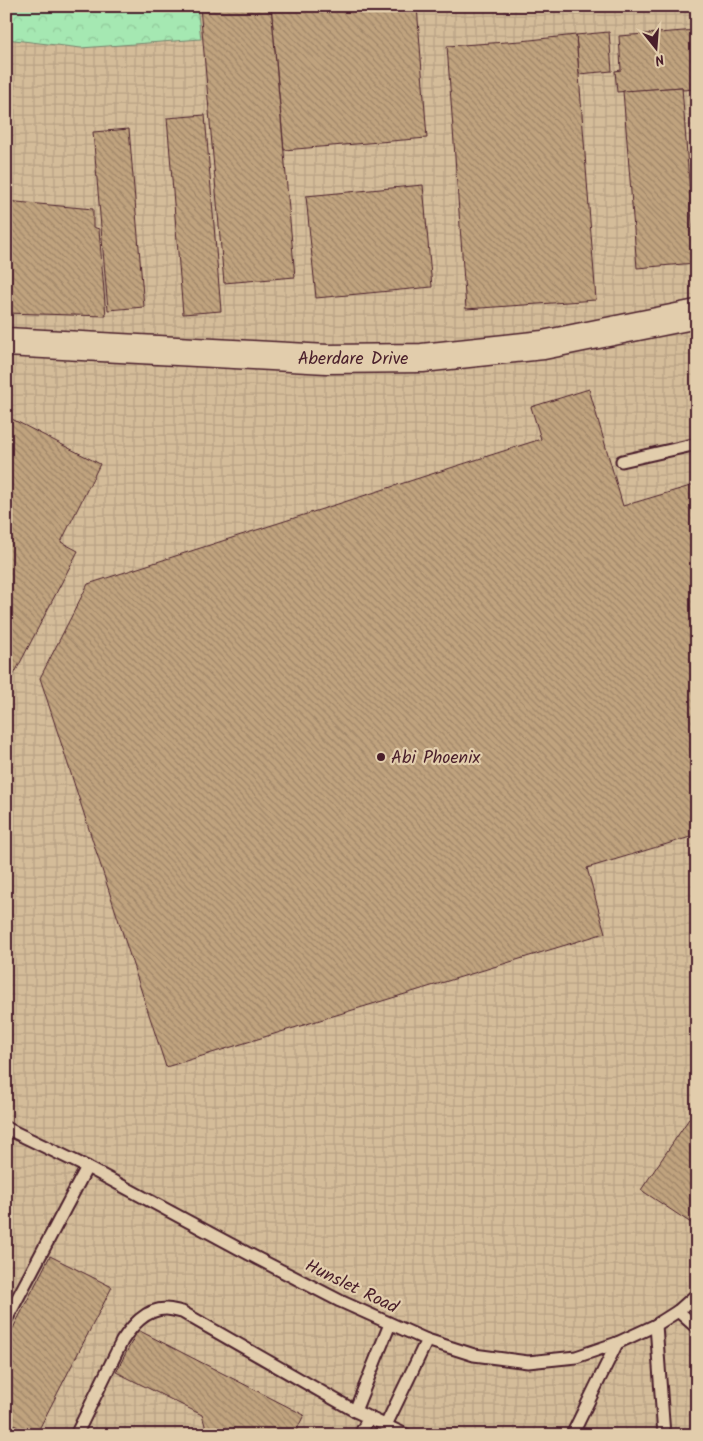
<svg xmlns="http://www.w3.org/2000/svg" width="703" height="1441" font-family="Kalam,sans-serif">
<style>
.industrial{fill:url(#industrial-grid)}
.forest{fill:url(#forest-crowns);stroke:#78846e}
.building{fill:url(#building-back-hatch);stroke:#4a1f2b}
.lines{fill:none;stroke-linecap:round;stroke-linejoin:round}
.lane-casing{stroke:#4a1f2b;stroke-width:15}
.secondary-casing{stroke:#4a1f2b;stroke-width:31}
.lane{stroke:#e2cdac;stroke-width:11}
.secondary{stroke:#e2cdac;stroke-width:28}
.poi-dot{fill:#4a1f2b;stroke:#e2cdac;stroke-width:2}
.labels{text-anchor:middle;stroke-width:4.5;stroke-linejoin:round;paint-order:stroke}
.street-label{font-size:18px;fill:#4a1f2b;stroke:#e2cdac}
.poi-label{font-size:18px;fill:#4a1f2b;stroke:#e2cdac;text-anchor:start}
</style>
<defs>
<pattern id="industrial-grid" width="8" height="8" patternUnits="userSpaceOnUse" patternTransform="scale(1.25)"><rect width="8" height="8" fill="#d4bc99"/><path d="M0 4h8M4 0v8" fill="none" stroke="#b8a184"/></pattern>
<pattern id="forest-crowns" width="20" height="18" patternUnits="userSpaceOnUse" patternTransform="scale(1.25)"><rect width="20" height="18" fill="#a5e8b2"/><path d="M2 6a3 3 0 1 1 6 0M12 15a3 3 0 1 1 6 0" fill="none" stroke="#90c799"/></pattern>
<pattern id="building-back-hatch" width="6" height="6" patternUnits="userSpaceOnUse" patternTransform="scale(1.25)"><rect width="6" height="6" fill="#c0a37e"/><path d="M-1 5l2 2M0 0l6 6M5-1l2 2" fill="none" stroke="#9e8467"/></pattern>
</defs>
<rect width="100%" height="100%" fill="#e1cba7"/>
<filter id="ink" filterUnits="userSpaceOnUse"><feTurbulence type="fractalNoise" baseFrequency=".02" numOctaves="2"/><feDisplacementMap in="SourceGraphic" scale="10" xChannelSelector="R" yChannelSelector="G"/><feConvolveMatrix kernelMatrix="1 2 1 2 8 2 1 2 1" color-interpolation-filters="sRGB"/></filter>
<g filter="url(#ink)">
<rect class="industrial" x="6" y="6" width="691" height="1429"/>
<polygon class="forest" points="6,6 197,6 201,39 81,48 6,39"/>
<g class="building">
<polygon points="271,6 417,6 427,138 284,150"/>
<polygon points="271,6 295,277 224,283 200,7"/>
<polygon points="697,30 697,58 691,58 692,62 697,62 697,89 682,90 682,87 617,92 615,71 621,70 619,36"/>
<polygon points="609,32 612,71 579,74 576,35"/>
<polygon points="576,35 596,300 466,309 447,46 521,41"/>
<polygon points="682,87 695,263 637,268 623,91"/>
<polygon points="205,115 221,311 183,314 167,118"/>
<polygon points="129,129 144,307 108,310 93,132"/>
<polygon points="423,185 432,287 316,298 306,196"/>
<polygon points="6,201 93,209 93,227 99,229 106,316 6,313"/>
<polygon points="589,389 623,506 697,484 697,835 587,868 605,933 166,1067 40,678 88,584 541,439 531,407"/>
<polygon points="6,416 100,464 61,542 78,551 6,690"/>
<polygon points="697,1107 697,1223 694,1225 641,1190"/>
<polygon points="50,1256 112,1287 36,1435 33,1435 6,1421 6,1342"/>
<polygon points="138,1330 304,1415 294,1435 203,1435 206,1429 202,1415 116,1372"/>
</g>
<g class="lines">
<g class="lane-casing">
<g id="lane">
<polyline points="622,461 697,444"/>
<polyline points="6,1128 87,1167 247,1253 340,1301 427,1340 474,1355 528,1362 576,1357 617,1343 656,1325 678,1311 697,1294"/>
<polyline points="678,1311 697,1328"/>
<polyline points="6,1320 87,1167"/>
<polyline points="656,1325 664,1435"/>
<polyline points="355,1411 390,1324"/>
<polyline points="386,1425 427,1340"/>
<path d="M76 1435 122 1341C132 1326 145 1309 166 1309 171 1309 177 1311 182 1312L355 1411 406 1435"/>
<polyline points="360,1435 369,1417"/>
<polyline points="572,1435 617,1343"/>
</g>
</g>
<g class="secondary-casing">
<polyline id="secondary" points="6,342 327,359 422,358 543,345 697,314"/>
</g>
<use href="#lane" class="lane"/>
<use href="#secondary" class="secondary"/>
</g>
</g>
<circle class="poi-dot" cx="381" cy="757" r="5"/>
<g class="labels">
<g class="street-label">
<text x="353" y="364">Aberdare Drive</text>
<text transform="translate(352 1286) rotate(26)" y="6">Hunslet Road</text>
</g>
<g class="poi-label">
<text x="391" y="763">Abi Phoenix</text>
</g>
</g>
<rect width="703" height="1441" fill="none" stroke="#e2cdac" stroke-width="25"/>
<rect x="12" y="12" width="678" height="1416" fill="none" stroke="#4a1f2b" stroke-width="2" filter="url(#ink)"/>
<g transform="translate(656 48) rotate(163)" stroke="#e2cdac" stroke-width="4" paint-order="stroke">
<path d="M0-4L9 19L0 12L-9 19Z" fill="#4a1f2b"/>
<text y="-8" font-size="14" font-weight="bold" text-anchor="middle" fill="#4a1f2b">N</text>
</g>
</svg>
